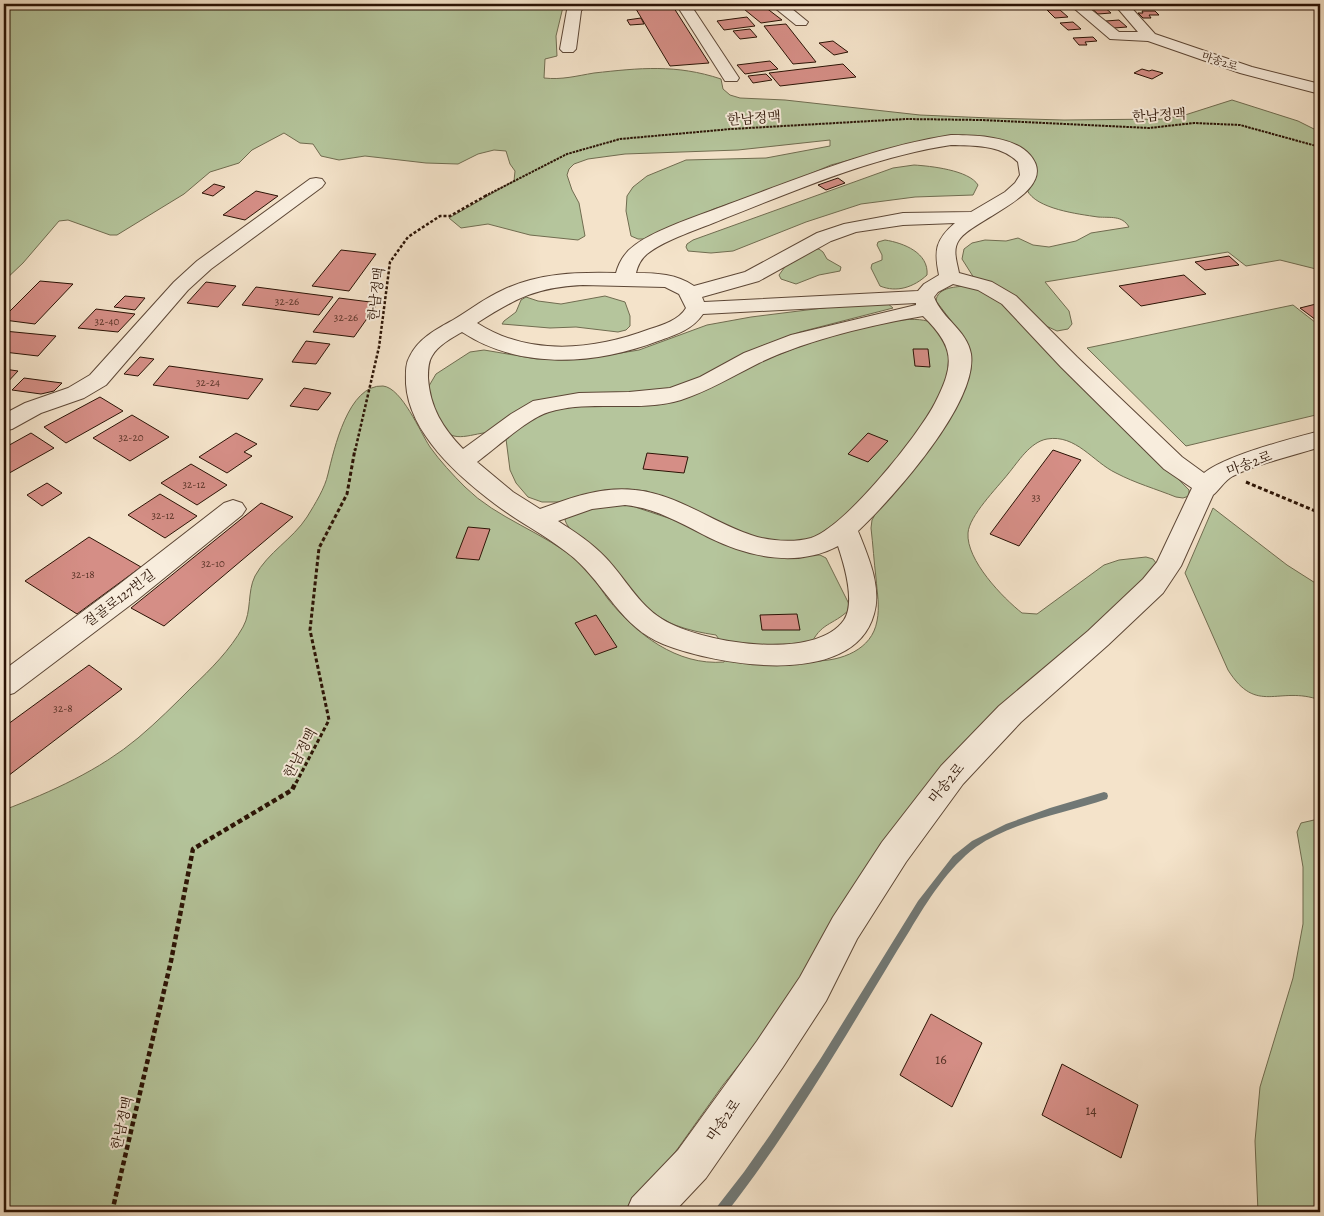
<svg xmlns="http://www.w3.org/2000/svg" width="1324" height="1216" font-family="Alegreya,'Noto Serif KR',serif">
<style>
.green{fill:#b5c59c;stroke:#706c50}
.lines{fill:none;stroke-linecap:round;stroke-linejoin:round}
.stream{fill:#717875;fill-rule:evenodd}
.building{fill:#d58e86;stroke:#2b1305}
.minor-casing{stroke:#5d4736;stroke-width:2}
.path-far3{stroke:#2b1305;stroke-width:2;stroke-dasharray:2.5 1;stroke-linecap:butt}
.path-far2{stroke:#2b1305;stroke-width:2.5;stroke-dasharray:3 2;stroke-linecap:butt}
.path-far1{stroke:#2b1305;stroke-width:3;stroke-dasharray:4 2.5;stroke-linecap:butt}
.path{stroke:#2b1305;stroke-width:4.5;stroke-dasharray:5 3;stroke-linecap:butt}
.minor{fill:#f8eddd;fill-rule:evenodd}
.labels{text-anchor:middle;stroke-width:4;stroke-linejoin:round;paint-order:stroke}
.far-street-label{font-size:11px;fill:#2b1305;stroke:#f8eddd}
.number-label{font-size:11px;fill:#563225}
.street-label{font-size:14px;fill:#2b1305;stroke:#f8eddd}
.near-number-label{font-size:14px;fill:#563225}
</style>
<rect width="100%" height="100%" fill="#f4e3ca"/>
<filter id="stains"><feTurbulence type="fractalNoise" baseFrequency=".004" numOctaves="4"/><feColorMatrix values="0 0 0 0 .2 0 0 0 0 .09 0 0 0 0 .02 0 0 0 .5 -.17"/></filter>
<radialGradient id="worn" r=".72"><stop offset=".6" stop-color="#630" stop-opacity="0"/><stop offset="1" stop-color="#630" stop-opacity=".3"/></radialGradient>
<g class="green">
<path d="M4 4H558L563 7 556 36 557 56 545 59 544 78C562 80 576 76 594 73 640 68 676 64 721 79L723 89 730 95 740 98 785 100 920 115 990 118 1064 120 1162 119 1185 115 1232 100 1298 121 1320 132V270L1280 260 1246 266 1228 252 1045 282 1069 311 1072 324 1068 329 1057 331 1044 325 974 278 962 259 964 249 972 243 985 240 1006 241 1018 238 1033 245 1049 247 1076 241 1091 233 1129 227C1122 215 1110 218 1098 217 1078 214 1036 209 1027 190L1034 171 1035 163 1027 155 946 137 925 140 831 165 784 185 714 209 646 239H638L631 236 626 211 627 196 633 187 647 176 686 160 766 158 830 146V140L738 150 625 154 588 159 574 164 569 169 567 175 572 190 579 203 585 236 578 240 530 235 488 224 461 228 449 218 514 181 515 171 510 164 506 151 494 150 478 154 458 164 426 163 365 156 339 160 321 156 313 144 300 143 284 133 252 150 239 163 210 172 184 194 117 235H110L68 220 59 221 23 263 4 281Z"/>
<path d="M914 165C930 166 969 170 978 185L973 195 915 197 861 204 806 222 733 251 711 253 688 251 686 247 687 244 693 240 893 168Z"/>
<path d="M885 240C904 243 929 253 927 275 914 287 897 293 880 286L871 268 872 264 882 260V255L877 245 878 242Z"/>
<polygon points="812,249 819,249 823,252 827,259 841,267 840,271 819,275 796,284 781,279 779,275 787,264"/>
<path d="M964 286 974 287 1004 302 1189 490V496L1183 498 1176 497C1156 489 1135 483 1116 473 1093 462 1076 434 1047 439 1030 442 1018 462 1008 474 997 488 969 516 968 533 966 560 1003 598 1022 613L1037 614 1104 565 1119 560 1146 557 1153 559 1156 563 1149 575 1091 630 796 984 767 1030 723 1085 676 1151 646 1188 622 1212H4V810C51 792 100 770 138 738 157 722 175 704 192 687 211 669 230 650 243 627 252 611 247 592 255 576 268 552 293 539 307 517 315 504 325 488 328 474 334 450 348 384 383 386 402 388 420 432 430 447 440 461 452 474 465 487 497 519 544 532 579 562 591 572 599 587 608 599 636 634 677 666 724 662L726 658 723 645 716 635C702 633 688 630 675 625 639 610 614 572 588 544 581 536 568 531 565 520L568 515 578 511 623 503 783 556 820 555 826 558 849 604V610C832 626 821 622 810 646L815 661C841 661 872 650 877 621 880 607 877 592 876 578 874 562 873 545 871 528L872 520 877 511 888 497 964 345 955 326 936 301C937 288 954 287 964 286Z"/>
<polygon points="605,296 625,302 630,316 630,326 626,330 618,332 576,327 550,328 502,324 504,321 516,312 521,300 526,297 538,301 561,304"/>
<path d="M871 302 887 303 893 308 800 332 759 347 689 397C712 388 732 375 754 365 786 350 906 305 934 324 947 332 949 351 953 365L925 428 894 467 842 518 817 536 801 542 758 540 647 491 627 489 562 502H542L528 497 516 483 510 470 506 439C493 424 470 440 454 436 450 435 446 432 443 431L426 391 436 374 470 352 484 350 537 359 567 360 590 358 639 350 707 325 751 317Z"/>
<polygon points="1293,305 1320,326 1320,414 1186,446 1087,348"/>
<path d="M1213 508 1287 565 1320 586V700C1278 685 1257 716 1228 670L1185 573Z"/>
<polygon points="1314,820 1320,820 1320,1212 1258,1212 1255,1141 1260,1087 1293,978 1303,924 1303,867 1297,832 1301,823"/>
</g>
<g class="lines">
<path class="stream" d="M1104 792 1107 793 1108 796 1107 799C1065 813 1012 822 976 847 948 868 928 900 910 930 893 957 876 986 859 1014 818 1082 776 1149 727 1212H715L716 1208 744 1172 770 1135 821 1058 918 901 953 856 972 841 1006 824 1050 808Z"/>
</g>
<g class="building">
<polygon points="633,4 672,5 709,63 670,66"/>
<polygon points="749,4 761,4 782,20 761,23 739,5"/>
<polygon points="1103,6 1111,13 1098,14 1090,7"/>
<polygon points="1047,10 1060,10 1068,17 1055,18"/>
<polygon points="1142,11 1155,11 1159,15 1149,15 1151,18 1143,18 1138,13 1143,13"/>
<polygon points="747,17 755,26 724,30 717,21"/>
<polygon points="641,18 644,24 630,25 627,20"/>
<polygon points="1119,20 1127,27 1114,28 1106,21"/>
<polygon points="1073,22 1081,29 1068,30 1060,23"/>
<polygon points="786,24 816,62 793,64 764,26"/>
<polygon points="750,29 757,37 740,39 733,31"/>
<polygon points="1093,37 1097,41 1085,42 1087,45 1079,45 1073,38"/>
<polygon points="833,41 848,52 834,55 819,43"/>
<polygon points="770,61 778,69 745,74 737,65"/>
<polygon points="843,64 856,77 780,86 769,73"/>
<polygon points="1142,69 1149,71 1152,70 1163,73 1152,79 1134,73"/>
<polygon points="766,74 772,80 753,83 748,76"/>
<polygon points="838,178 845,183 826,190 818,185"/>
<polygon points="214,184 225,187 213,196 202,193"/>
<polygon points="256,191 278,196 245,220 223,215"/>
<polygon points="341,250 376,254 349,291 312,286"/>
<polygon points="1229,256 1239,265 1205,270 1195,262"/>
<polygon points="1184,275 1206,294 1141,306 1119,286"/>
<polygon points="40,281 73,284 35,324 4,320 4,317"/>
<polygon points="206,282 236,286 218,307 187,303"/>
<polygon points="256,287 333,297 319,315 242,305"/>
<polygon points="125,296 145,298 135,310 114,307"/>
<polygon points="339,298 378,303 354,337 313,332"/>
<polygon points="1320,303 1320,323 1300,308"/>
<polygon points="96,309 135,314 118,332 78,328"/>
<polygon points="4,331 56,336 38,356 4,352"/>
<polygon points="306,341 330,344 316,364 292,362"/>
<polygon points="913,349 928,349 930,367 915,366"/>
<polygon points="140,357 154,359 138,376 124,374"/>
<polygon points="169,366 263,379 248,399 153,385"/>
<polygon points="4,369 18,371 4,386"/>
<polygon points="24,378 62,383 54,391 41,394 12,390"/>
<polygon points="304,388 331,393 318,410 290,406"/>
<polygon points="100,397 123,411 66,443 44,427"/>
<polygon points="132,415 169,437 130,461 93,438"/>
<polygon points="31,433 54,448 4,476 4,448"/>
<polygon points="236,433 257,444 244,452 252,456 227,473 199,457"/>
<polygon points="868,433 888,441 868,462 848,454"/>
<polygon points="1053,450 1081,460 1019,546 990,534"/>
<polygon points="647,453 688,457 684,473 643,469"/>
<polygon points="191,464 227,485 197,505 161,483"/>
<polygon points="47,483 62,493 42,506 27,495"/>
<polygon points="160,494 197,516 165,538 128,515"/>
<polygon points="261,503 293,517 164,626 131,608"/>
<polygon points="468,527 490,529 479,560 456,558"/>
<polygon points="89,537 141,567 77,614 25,581"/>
<polygon points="797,614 800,630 762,630 760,615"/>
<polygon points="596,615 617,647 595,655 575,623"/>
<polygon points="89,665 122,689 4,779 4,727"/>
<polygon points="931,1014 982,1043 952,1107 900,1075"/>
<polygon points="1062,1064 1138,1105 1121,1158 1042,1115"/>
</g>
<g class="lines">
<g class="minor-casing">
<g id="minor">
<polygon points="572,4 586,4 581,11 576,49 573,52 563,52 560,49 567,10"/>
<polygon points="676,4 690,4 739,78 737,81 725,81"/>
<polygon points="770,4 786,4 808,22 806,25 796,25"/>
<polygon points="1069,4 1084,4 1119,32 1138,32 1114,4 1128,4 1155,34 1252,67 1320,84 1320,94 1240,73 1148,41 1110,39"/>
<path d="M951 135C974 135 1014 136 1030 155 1062 192 974 218 959 240 952 250 957 262 959 273L992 282 1016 296 1077 357 1182 457 1204 473C1227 455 1290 439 1320 431V447C1293 456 1258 463 1233 476 1224 481 1220 489 1213 495L1181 566 1163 593 1108 645 1021 722 963 784 906 862 857 939 826 1001 783 1067 706 1178 674 1212H626L632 1198 678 1150 757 1041 800 977 833 917 882 842 941 766 999 706 1088 631 1143 579 1157 562 1192 488 1164 469 1061 367 1002 304 978 290 953 284 938 292 934 297C942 319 967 330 971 354 978 403 893 498 858 531 868 556 882 587 874 614 853 690 716 665 663 644 621 627 606 586 574 558 549 537 520 523 495 504 458 476 409 433 406 384 406 374 405 364 410 356 419 338 437 329 453 320 470 310 485 298 503 290 538 273 578 272 616 273 619 262 625 252 635 245 656 229 703 214 729 204 802 177 874 147 951 135ZM951 145C974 146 1000 144 1018 162L1020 175 1015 183 1005 192 971 212 903 213 844 224 817 233 745 272 694 286C677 274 656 273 636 273 638 265 641 259 647 254 666 239 700 229 723 219 797 190 872 157 951 145ZM955 223C935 240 934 251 939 275L924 284 918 291 724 301 704 302 702 297 759 281 831 241 856 232 903 225ZM583 285 665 287 679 294 686 308C679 320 663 325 650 329 594 350 530 357 477 323 516 298 537 287 583 285ZM916 303V305L791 335 744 353 700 377 670 388 629 392 579 393 533 401 511 414 463 449C443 428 430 408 428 378 428 371 428 362 432 356 438 345 452 338 462 332 520 370 595 365 658 341 675 335 692 330 703 314ZM923 316C955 347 955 364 935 403 918 436 845 527 811 538 793 543 768 541 751 535 712 522 677 494 635 490 602 486 570 498 540 509L513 492 477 462C495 449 528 418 549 412 591 399 638 413 681 400 709 391 733 376 759 363 807 340 871 325 923 316ZM625 505C656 508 682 524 710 538 749 557 797 568 838 546 844 564 856 602 844 620 815 662 700 643 662 619 638 604 625 578 606 558 592 543 575 532 558 521L592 509Z"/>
<polygon points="316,178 322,179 325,183 322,187 211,269 188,290 106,385 84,398 41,413 12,429 4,431 4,414 25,403 68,388 90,375 174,282 197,261 310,179"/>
<polygon points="233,500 242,503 246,509 242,515 137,600 14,693 4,696 4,670 117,586 224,503"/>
</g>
</g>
<polyline class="path-far3" points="485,196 567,154 620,139 731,129 906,119 982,120 1149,128 1194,123 1240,125 1320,147"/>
<polyline class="path-far2" points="355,451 379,347 390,262 408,237 440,216 450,216 487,195"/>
<g class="path-far1">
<polyline points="1246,482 1320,513"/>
<polyline points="296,783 329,720 310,630 319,548 347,494 355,449"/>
</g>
<polyline class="path" points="112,1212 171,961 193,849 292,790 296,782"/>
<use href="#minor" class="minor"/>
</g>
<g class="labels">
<g class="far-street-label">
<text transform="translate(1220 61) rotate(18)" y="4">마송2로</text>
</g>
<g class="number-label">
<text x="287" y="305">32-26</text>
<text x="346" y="321">32-26</text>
<text x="107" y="325">32-40</text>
<text x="208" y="386">32-24</text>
<text x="131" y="441">32-20</text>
<text x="194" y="488">32-12</text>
<text x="1036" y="501">33</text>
<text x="163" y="519">32-12</text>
<text x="213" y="567">32-10</text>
<text x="83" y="578">32-18</text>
<text x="63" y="712">32-8</text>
</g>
<g class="street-label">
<text transform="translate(1159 115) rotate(-3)" y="5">한남정맥</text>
<text transform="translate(754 118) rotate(-4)" y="5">한남정맥</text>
<text transform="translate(376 294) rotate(-83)" y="5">한남정맥</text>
<text transform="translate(1249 463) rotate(-20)" y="5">마송2로</text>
<text transform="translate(119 598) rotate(-37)" y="5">절골로127번길</text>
<text transform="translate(300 753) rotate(-62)" y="5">한남정맥</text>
<text transform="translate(946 783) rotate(-50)" y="5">마송2로</text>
<text transform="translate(723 1120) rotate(-55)" y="5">마송2로</text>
<text transform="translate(122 1123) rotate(-77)" y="5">한남정맥</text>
</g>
<g class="near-number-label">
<text x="941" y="1064">16</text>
<text x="1091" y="1115">14</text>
</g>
</g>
<rect width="1324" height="1216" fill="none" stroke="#f4e3ca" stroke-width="20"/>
<rect x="5" y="5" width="1314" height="1206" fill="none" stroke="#2b1305" stroke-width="2.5"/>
<rect x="10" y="10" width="1304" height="1196" fill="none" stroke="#2b1305"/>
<rect width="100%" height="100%" filter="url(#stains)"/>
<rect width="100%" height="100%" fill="url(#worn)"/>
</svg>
